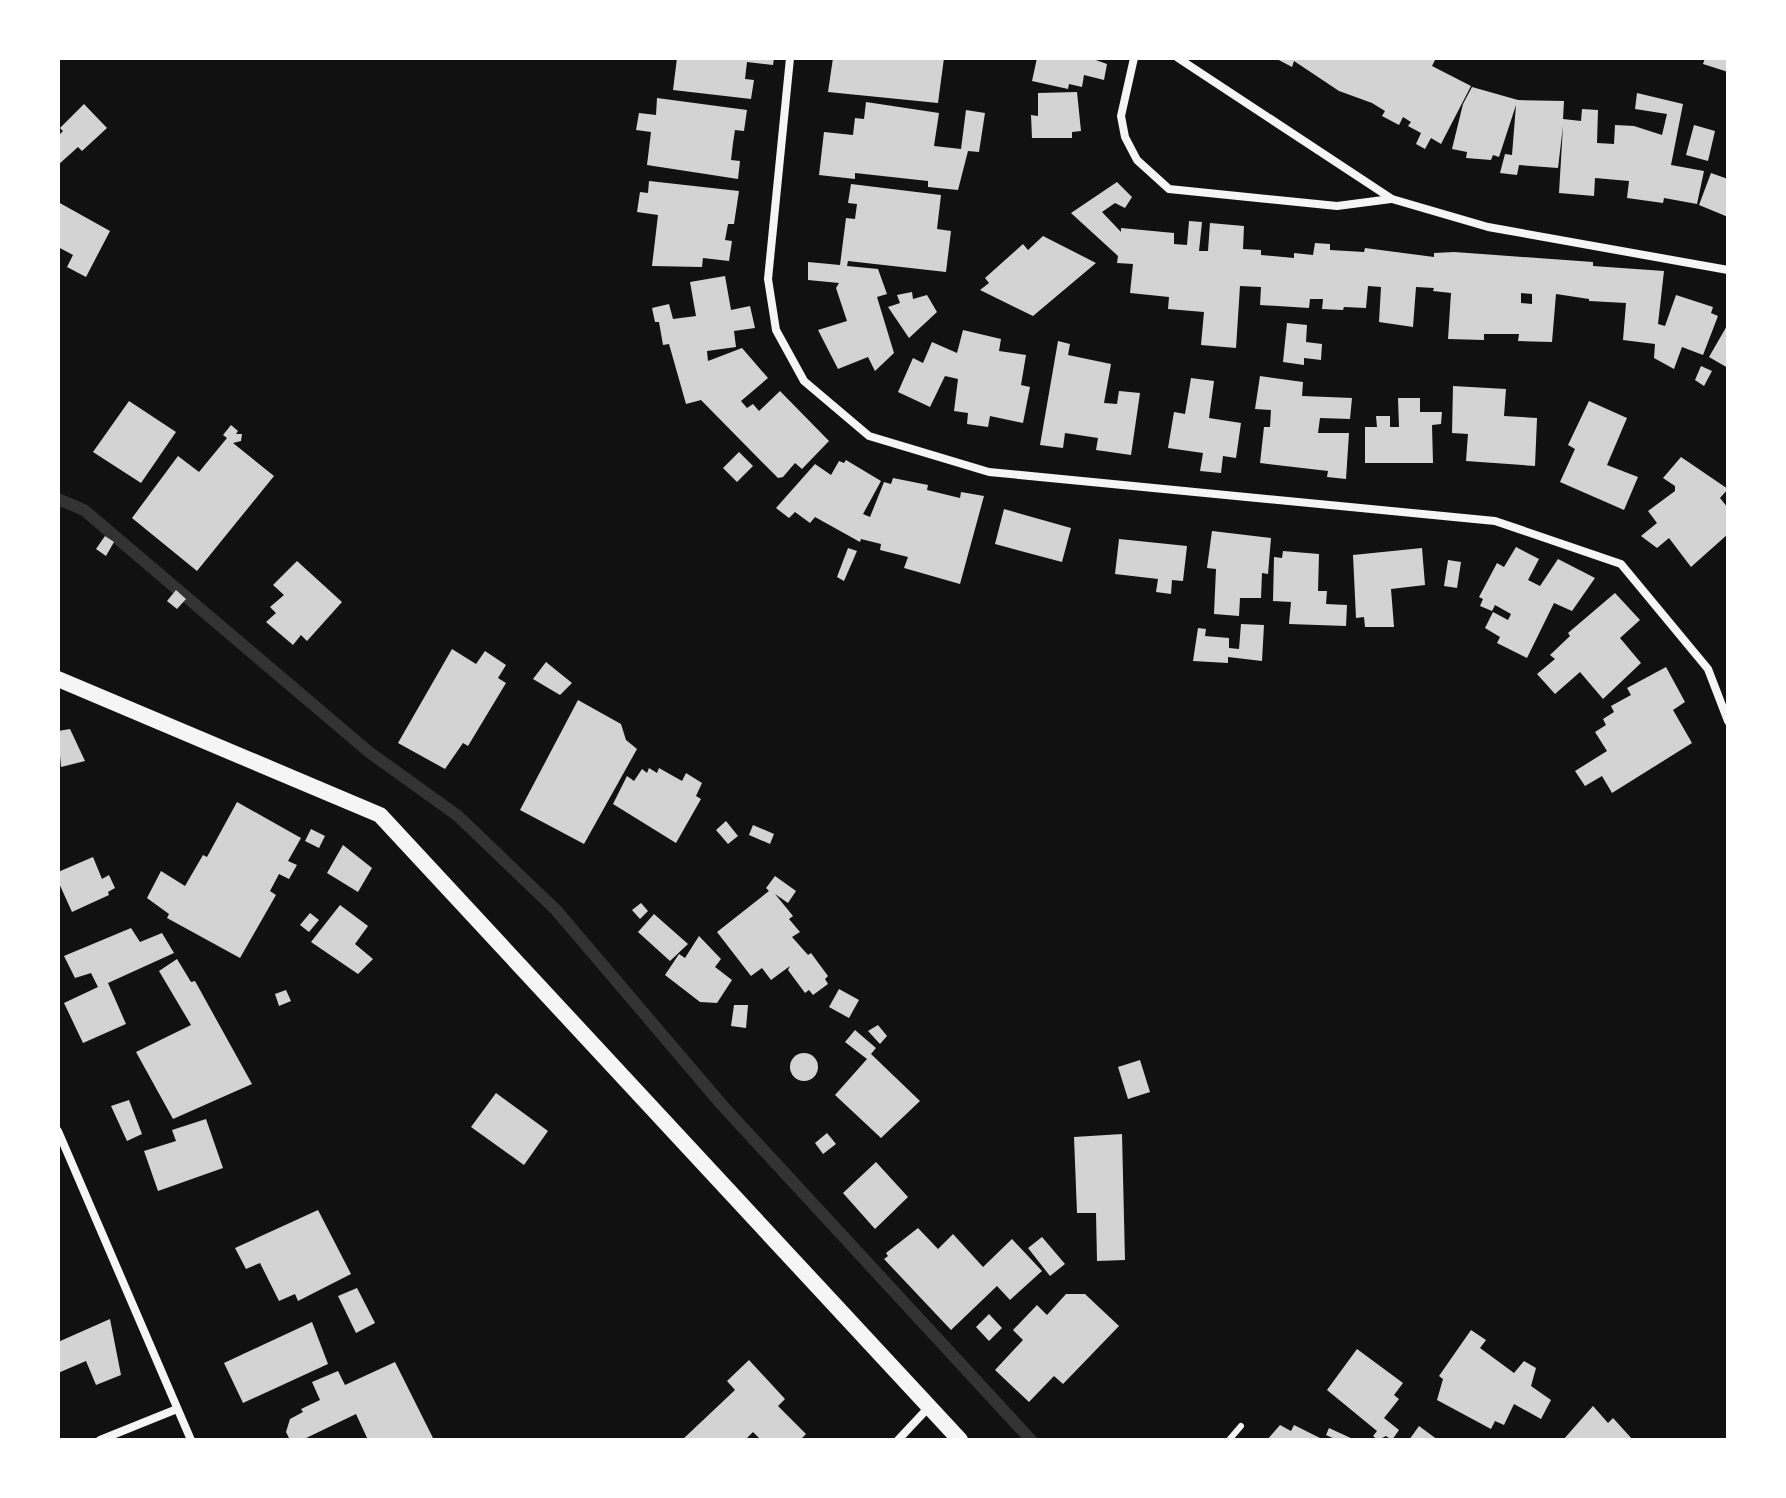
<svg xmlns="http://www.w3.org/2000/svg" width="1786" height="1498" font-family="Ubuntu,sans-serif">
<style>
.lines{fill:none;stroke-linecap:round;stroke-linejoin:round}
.stream{stroke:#333;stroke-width:12}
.building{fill:#d3d3d3;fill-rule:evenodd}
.service{stroke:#f5f5f5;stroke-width:6}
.minor{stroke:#f5f5f5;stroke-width:8}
.secondary{stroke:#f5f5f5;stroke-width:16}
</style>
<rect width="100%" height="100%" fill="#111"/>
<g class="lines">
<polyline class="stream" points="58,499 84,510 369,752 458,816 556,910 722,1105 1031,1440"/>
</g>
<g class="building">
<polygon points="677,58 774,58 773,65 747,62 745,79 754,80 751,99 673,90"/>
<polygon points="833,58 944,58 938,103 828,92"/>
<polygon points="1037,58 1090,58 1107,64 1104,80 1084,75 1082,87 1069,84 1068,89 1032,81"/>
<polygon points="1275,58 1436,58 1432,66 1471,86 1441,144 1431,138 1425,149 1416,144 1421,133 1408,126 1411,122 1403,117 1399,125 1382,116 1385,111 1372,103 1339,91 1294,61 1292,67"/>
<polygon points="1705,58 1728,58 1728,72 1703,64"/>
<polygon points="1472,87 1518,100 1564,101 1563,119 1581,121 1582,109 1598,110 1597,143 1614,144 1615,125 1634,126 1662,135 1667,114 1635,109 1637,93 1683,104 1671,165 1704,171 1697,204 1664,198 1663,203 1627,198 1629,181 1595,178 1594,196 1559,193 1563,126 1558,168 1519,165 1517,175 1500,173 1505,154 1512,155 1516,105 1499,157 1493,155 1491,160 1466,158 1467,152 1452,149 1463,104"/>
<polygon points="1077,92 1081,131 1072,132 1072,138 1032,138 1031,115 1038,116 1038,93"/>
<polygon points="657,98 747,110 744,131 735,130 733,143 731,160 740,161 738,179 647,165 651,132 636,130 639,113 656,115"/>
<polygon points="866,102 939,113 934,146 961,149 966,110 985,113 979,152 968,151 958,190 928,187 928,181 855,173 855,179 819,175 824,132 853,135 855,118 864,119"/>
<polygon points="84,104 107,128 82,151 78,147 58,165 58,136 63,131 60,128"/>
<polygon points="1694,125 1715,131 1708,161 1686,155"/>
<polygon points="1711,173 1728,179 1728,217 1699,205"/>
<polygon points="649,181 739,191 734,224 728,224 725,240 732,241 729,261 703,258 702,267 652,266 658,215 637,212 640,192 648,193"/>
<path d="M1117 182 1132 197 1125 208 1115 203 1102 212 1121 232V228L1174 233V244L1187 245 1189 221 1202 222 1199 251H1208L1210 223 1244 226 1243 249 1261 250V255L1294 258V253L1313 255 1315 243 1330 244V250L1364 252 1365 248 1434 257V253L1454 252 1593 262V266L1664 271 1658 324 1665 326 1676 295 1713 307 1711 313 1718 316 1703 355 1682 347 1674 369 1654 358 1655 344 1623 340 1626 303 1589 301V299L1556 294 1552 342 1518 341 1519 334H1484V340L1448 339 1451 293 1433 291 1434 288 1416 287 1413 327 1379 322 1381 287 1368 286 1366 308 1344 307 1343 310 1322 309 1323 299H1310L1309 308 1260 305 1261 287 1240 286 1236 348 1201 345 1204 312 1168 309 1169 297 1130 293 1133 264 1117 263 1118 256 1071 213ZM1521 293 1532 294V304L1521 303Z"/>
<polygon points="851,184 941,195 937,229 951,231 946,272 848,261 847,266 878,269 887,294 877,297 894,353 875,371 868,357 838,369 818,330 847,321 836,288 839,283 808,280 808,262 840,265 846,218 855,219 857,204 848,203"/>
<polygon points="58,202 110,231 86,277 67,267 73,255 58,247"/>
<polygon points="1043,236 1096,263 1033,316 980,290 989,283 985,278 1023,244 1028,250"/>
<polygon points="725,276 731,310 750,306 755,328 734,331 736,347 707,351 708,361 742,348 768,378 741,401 747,408 753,404 759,411 780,391 829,441 802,469 795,463 783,477 778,478 760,460 701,400 686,404 669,344 663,345 659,322 655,322 652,308 669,304 673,319 696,316 690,282"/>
<polygon points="912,292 913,299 927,295 937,312 909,338 888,307 900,303 897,295"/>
<polygon points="1287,323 1307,325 1306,342 1322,344 1321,360 1304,358 1304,365 1283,362"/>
<polygon points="1728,324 1728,368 1709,357"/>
<polygon points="963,330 1001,339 999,351 1026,355 1021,385 1030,387 1023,423 990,416 988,427 967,424 968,413 954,411 958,379 945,376 930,407 898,392 913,358 923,363 932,342 957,353"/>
<polygon points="1058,341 1070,344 1068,355 1111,364 1104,403 1117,404 1119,391 1140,393 1131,455 1096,450 1098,438 1065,433 1063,448 1040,445"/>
<polygon points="1701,366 1712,371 1704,386 1695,380"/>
<polygon points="1260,376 1303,382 1302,396 1352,398 1350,419 1320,418 1318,433 1349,433 1346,479 1327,477 1328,471 1260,463 1264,427 1270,427 1271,410 1255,409"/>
<polygon points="1191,378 1214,381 1209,418 1241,423 1236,458 1223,456 1221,473 1200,471 1203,453 1168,448 1174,412 1185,414"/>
<polygon points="1453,386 1506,389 1504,416 1537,418 1535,466 1466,461 1468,434 1452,433"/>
<polygon points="1398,398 1420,398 1420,412 1442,412 1441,424 1432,425 1433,463 1365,463 1365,427 1377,427 1376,416 1390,416 1390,427 1399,427"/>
<polygon points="129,401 176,432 141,483 93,452"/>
<polygon points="1589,401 1627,418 1607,465 1638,477 1624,510 1560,482 1575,449 1568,445"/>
<polygon points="231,425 238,431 236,434 242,434 241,441 233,443 274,476 197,571 132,518 178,456 199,472 227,438 223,435"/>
<polygon points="739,452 753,466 737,482 723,468"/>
<polygon points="1681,457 1728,489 1720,498 1728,508 1728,534 1691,567 1669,538 1657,548 1641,536 1657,523 1648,511 1675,491 1675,486 1663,478"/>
<polygon points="846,460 881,481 863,514 870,517 884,482 891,484 893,478 928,485 927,490 960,498 961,492 984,496 960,584 904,568 908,557 880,550 881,544 861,539 860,542 815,517 810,523 795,512 789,518 776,508 815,464 831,475 839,461 844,463"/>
<polygon points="1004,509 1071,528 1062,562 995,544"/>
<polygon points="1212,531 1271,538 1268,574 1262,573 1261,598 1240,598 1239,616 1214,614 1216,569 1207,568"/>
<polygon points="105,536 114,542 106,556 96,549"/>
<polygon points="1119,539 1187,546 1183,581 1172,580 1171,594 1156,592 1158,579 1115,574"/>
<polygon points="1516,547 1539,559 1528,580 1540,586 1558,559 1595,578 1572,611 1554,603 1527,658 1497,643 1500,637 1485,628 1493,612 1508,620 1511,614 1495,605 1492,611 1480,606 1483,599 1479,597 1497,563 1504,567"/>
<polygon points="848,548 857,551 844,581 837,577"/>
<polygon points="1422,548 1425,585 1391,589 1394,627 1365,627 1364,617 1356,618 1353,555"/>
<polygon points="1283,551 1319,554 1318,591 1327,591 1326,604 1347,605 1346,626 1289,624 1291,602 1273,601 1274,557 1282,558"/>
<polygon points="1448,560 1461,562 1457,588 1444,586"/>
<polygon points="297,561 342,602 307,641 301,635 293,645 266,622 276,613 270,607 284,595 273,585"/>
<polygon points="176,590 186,599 177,609 167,601"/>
<polygon points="1615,593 1640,620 1620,638 1641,663 1603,699 1580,672 1555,694 1537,674 1555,659 1550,655 1570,636 1568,633"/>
<polygon points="1241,624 1264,625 1262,661 1228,657 1228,663 1193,661 1198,628 1206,629 1205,636 1229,638 1229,648 1239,649"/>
<polygon points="452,649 476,664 485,651 506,665 498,678 506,683 468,746 463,743 445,769 398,743"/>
<polygon points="546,662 572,683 560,695 533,679"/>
<polygon points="1666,667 1685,702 1673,710 1692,743 1612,793 1602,776 1585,786 1575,771 1607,751 1595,732 1606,725 1603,719 1614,712 1611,706 1631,695 1627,688"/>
<polygon points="578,700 621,724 626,740 637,749 584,844 520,810"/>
<polygon points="70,729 85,761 61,767 58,731"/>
<polygon points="649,768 657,773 659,768 682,781 686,773 702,783 696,796 701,799 676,843 613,804 627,776 634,781 642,769 647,773"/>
<polygon points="237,802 301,838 288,861 297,865 289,879 279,874 270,891 276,895 240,958 167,918 169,914 147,898 161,871 185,886 203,855 207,857"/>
<polygon points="726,821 738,836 728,844 716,830"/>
<polygon points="753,825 774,834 770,844 749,835"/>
<polygon points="311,829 325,836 319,848 305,841"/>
<polygon points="343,845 372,868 358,892 327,873"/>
<polygon points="93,857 102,879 109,875 115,888 108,892 109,895 72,912 58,881 58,872"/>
<polygon points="775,876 796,891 788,903 775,894 793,916 789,919 800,932 792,937 808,955 811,953 828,976 825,979 828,984 813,995 809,990 805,993 788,970 790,966 771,980 762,968 751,976 717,932 769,891 766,888"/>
<polygon points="641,903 648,911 640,919 632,910"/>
<polygon points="340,905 368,926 355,944 373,959 358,974 311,942"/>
<polygon points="310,913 319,920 309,932 300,925"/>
<polygon points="654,914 688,944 670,961 638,932"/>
<polygon points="131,928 140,942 162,933 174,953 108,983 126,1024 83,1043 64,1003 98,987 91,973 75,978 64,956"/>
<polygon points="699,936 721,959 715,967 732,980 717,1003 700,1002 665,975 679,954 685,958"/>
<polygon points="177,959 191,982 195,981 252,1084 173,1119 136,1052 191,1025 159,971"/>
<polygon points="839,989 859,1000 849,1018 829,1007"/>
<polygon points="286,990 291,1001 279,1006 275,994"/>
<polygon points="734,1005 748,1005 746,1028 731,1026"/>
<polygon points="878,1025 887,1036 880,1044 868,1031"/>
<polygon points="855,1030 876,1048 871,1054 920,1101 881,1138 835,1095 867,1059 845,1042"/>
<circle cx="804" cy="1067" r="14"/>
<polygon points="1140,1060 1150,1092 1128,1099 1118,1067"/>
<polygon points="496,1093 548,1131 524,1165 471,1127"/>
<polygon points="129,1100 142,1134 127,1141 111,1106"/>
<polygon points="206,1119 223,1168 158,1191 144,1151 176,1141 172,1130"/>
<polygon points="827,1133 836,1144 823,1154 815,1143"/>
<polygon points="1122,1134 1125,1260 1097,1261 1096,1213 1077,1213 1074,1137"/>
<polygon points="876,1162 908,1197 875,1229 843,1193"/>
<polygon points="318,1210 351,1274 298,1301 295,1294 279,1301 260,1263 246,1269 235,1248"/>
<polygon points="918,1228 938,1249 953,1234 983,1267 1012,1239 1042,1271 1010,1300 997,1286 951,1330 884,1259 888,1256 886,1253"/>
<polygon points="1042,1237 1065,1264 1050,1276 1028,1248"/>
<polygon points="357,1288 375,1323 356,1333 338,1296"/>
<polygon points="1066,1294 1085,1294 1119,1326 1063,1384 1054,1376 1029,1402 995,1370 1023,1340 1013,1330 1037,1305 1047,1315"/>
<polygon points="989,1314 1002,1328 989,1341 976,1327"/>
<polygon points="110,1319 121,1375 96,1385 86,1361 58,1373 58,1342"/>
<polygon points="312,1322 328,1364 243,1403 224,1363"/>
<polygon points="1471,1330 1486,1340 1480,1348 1514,1373 1524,1361 1536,1368 1531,1386 1551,1400 1541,1419 1514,1404 1504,1425 1495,1421 1491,1429 1437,1400 1443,1379 1439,1376"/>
<polygon points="1357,1349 1403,1383 1394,1395 1399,1399 1384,1418 1399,1430 1392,1440 1386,1436 1378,1440 1373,1436 1377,1431 1327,1390"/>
<polygon points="749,1360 785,1399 778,1406 806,1434 800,1440 761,1440 753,1432 745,1440 682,1440 735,1390 727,1381"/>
<polygon points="395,1362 434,1440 368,1440 356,1414 302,1440 290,1440 286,1432 290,1419 303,1412 301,1409 320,1400 312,1382 338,1371 345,1385"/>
<polygon points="1593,1406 1608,1423 1613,1418 1633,1440 1563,1440"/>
<polygon points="1280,1425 1291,1431 1294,1425 1324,1440 1267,1440"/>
<polygon points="1419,1426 1438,1440 1409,1440"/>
<polygon points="1329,1428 1355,1440 1337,1440 1326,1435"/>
</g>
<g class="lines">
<polyline class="service" points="1229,1440 1241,1426"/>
<g class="minor">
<polyline points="790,58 768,279 776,330 804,381 869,436 989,472 1495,521 1621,564 1708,669 1728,721"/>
<polyline points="1134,58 1121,116 1125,137 1137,160 1169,189 1337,206 1391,199"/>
<polyline points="1178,58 1392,199 1488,227 1728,270"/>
<polyline points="58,1131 191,1440"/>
<polyline points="100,1440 177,1409"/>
<polyline points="898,1440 929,1407"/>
</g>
<polyline class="secondary" points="58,679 380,815 960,1440"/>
</g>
<rect width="1786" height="1498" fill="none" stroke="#ffffff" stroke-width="120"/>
</svg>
